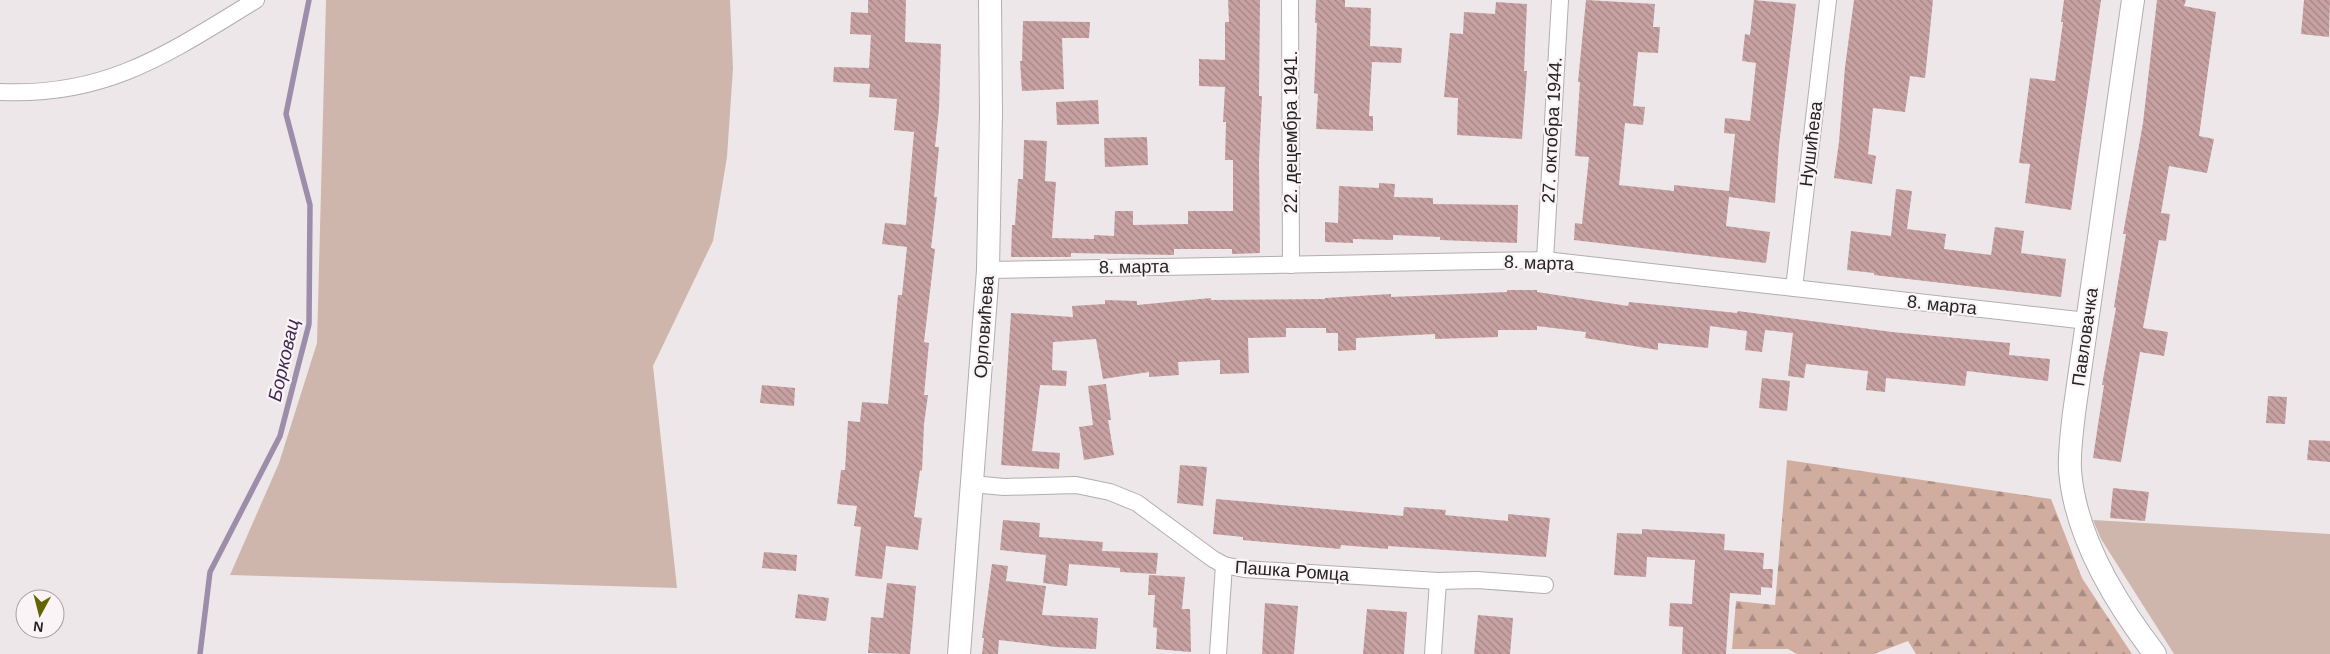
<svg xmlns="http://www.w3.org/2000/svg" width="2330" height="654" font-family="Helvetica,sans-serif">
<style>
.grass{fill:#cfb6ad}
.forest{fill:url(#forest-firs)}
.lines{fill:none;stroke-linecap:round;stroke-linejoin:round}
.stream{stroke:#9c8eab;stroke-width:5.5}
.building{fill:url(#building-back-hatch)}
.street-casing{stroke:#b3adaf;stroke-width:18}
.secondary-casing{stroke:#b3adaf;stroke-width:24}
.street{stroke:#fff;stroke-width:16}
.secondary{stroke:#fff;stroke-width:22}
.labels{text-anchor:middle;stroke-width:4.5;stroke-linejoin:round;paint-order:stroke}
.street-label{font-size:18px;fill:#262425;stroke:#fbf4f6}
.water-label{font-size:19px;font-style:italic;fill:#3f2953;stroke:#fbf4f6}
</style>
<defs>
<pattern id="forest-firs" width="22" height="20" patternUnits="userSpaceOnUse" patternTransform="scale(1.25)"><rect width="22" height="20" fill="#d1ada0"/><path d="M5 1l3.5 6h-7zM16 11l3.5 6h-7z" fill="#a98d82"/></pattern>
<pattern id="building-back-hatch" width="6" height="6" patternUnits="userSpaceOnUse" patternTransform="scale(1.25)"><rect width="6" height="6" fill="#c8a2a2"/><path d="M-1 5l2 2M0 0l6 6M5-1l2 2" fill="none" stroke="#a28484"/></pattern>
</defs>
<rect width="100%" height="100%" fill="#eee7e9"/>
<g class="grass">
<polygon points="326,0 730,0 733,68 727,157 713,241 653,366 677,588 230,575 279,463 317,343"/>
<polygon points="2093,520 2330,534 2330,654 2174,654 2101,539"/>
</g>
<polygon class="forest" points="1787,460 2051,499 2082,578 2132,654 1916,654 1908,641 1874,654 1797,654 1788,649 1732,649 1736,601 1775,605"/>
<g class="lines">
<polyline class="stream" points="200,654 210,572 280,436 309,324 310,205 286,114 309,0"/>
</g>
<g class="building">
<polygon points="868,0 906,0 905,42 941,44 939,109 935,147 939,147 934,197 937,197 931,248 935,249 924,342 929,343 924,395 928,395 924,424 922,471 920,470 914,517 922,518 918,550 886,546 882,579 855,576 861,527 854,526 857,506 837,504 841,470 845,470 848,421 860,422 862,402 888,404 898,295 902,295 907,247 882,244 885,223 906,225 914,132 894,130 897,99 869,97 870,84 833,82 834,67 869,68 871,35 850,34 851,12 868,13"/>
<polygon points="1228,0 1260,0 1259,96 1262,96 1259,161 1260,253 1232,254 1232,249 1174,249 1174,255 1071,253 1071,257 1011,257 1012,225 1015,225 1018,179 1023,179 1024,140 1047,141 1045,181 1056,182 1052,238 1094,239 1094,235 1114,236 1115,211 1133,211 1133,225 1188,224 1188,211 1233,211 1233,160 1225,160 1226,122 1223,122 1225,87 1199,86 1199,59 1225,60 1225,22 1229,22"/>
<polygon points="1316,0 1345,0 1345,7 1371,8 1370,46 1402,48 1401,63 1372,62 1369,116 1373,116 1373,131 1316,129 1318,94 1314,93 1317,23 1315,23"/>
<polygon points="1586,0 1655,4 1653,27 1660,27 1658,53 1638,52 1633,106 1645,107 1643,125 1625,123 1619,185 1674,191 1674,185 1729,191 1735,134 1724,133 1725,118 1750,121 1756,63 1742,61 1745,34 1750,35 1754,0 1796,4 1779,145 1775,203 1729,197 1726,226 1770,232 1766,263 1574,240 1575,223 1582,224 1589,157 1575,156 1580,82 1578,82"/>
<polygon points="1854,0 1933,0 1925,78 1910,76 1905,112 1873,108 1868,154 1876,156 1872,184 1834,178 1839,142 1845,67"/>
<polygon points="2064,0 2101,0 2071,210 2025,203 2030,164 2019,163 2030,78 2055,81 2063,22 2061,22"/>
<polygon points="2157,0 2186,0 2184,6 2216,12 2199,136 2214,139 2207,173 2169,166 2161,213 2170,214 2166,241 2159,240 2143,328 2168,332 2164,356 2140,352 2121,462 2093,458 2104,385 2102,385 2116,308 2114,307 2126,234 2123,234 2143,123"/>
<polygon points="2304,0 2330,0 2329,37 2301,34"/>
<polygon points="1496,2 1527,4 1524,71 1527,71 1522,139 1457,135 1458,98 1444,97 1450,33 1463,34 1464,12 1495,14"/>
<polygon points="1023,21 1090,22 1089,38 1062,38 1064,89 1022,91 1020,61 1022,61"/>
<polygon points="1098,100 1099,124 1057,125 1056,102"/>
<polygon points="1147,137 1148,165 1105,167 1104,138"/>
<polygon points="1379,183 1395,184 1394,197 1433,198 1433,204 1518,205 1517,243 1440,240 1440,237 1393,235 1393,240 1353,239 1353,243 1325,242 1325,222 1338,223 1339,186 1379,188"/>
<polygon points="1896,189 1912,191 1907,229 1946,234 1944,249 1991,255 1995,227 2024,231 2021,253 2066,259 2061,297 1874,275 1874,273 1847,270 1851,231 1891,236"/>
<polygon points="1507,290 1537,290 1537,292 1628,306 1629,302 1737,313 1738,311 1892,332 2010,343 2009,355 2050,359 2048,381 1967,371 1965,386 1886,378 1885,392 1866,390 1868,371 1806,364 1804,378 1788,376 1793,333 1765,330 1762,352 1745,350 1747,331 1710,326 1708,348 1658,343 1658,350 1585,338 1586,332 1537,326 1537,330 1498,330 1498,337 1435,339 1435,334 1356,338 1356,350 1338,351 1338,333 1326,333 1326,328 1286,328 1286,337 1248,338 1249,373 1220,374 1220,360 1178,362 1179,375 1149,377 1149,372 1103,379 1096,339 1053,342 1052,370 1067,371 1066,386 1040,385 1032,451 1060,453 1059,469 1001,465 1011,313 1073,317 1072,306 1105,304 1105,300 1137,301 1137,305 1211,298 1211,300 1325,299 1325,298 1391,294 1391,297 1507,292"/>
<polygon points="1762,378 1790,381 1787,411 1759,408"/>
<polygon points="1106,384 1111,420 1108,420 1114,455 1084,460 1079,427 1093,425 1088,386"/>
<polygon points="762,385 795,388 794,406 760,403"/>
<polygon points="2268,396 2287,397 2285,424 2266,423"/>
<polygon points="2309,440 2330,441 2330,462 2307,460"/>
<polygon points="1180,465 1207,467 1203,506 1177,503"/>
<polygon points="2113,488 2149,492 2145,521 2110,518"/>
<polygon points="1216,499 1403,516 1404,507 1446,510 1445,515 1508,521 1508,514 1550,518 1546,557 1388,546 1388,549 1341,545 1340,549 1243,540 1243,537 1213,534"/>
<polygon points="1003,520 1040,523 1039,537 1103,542 1102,551 1158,553 1156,574 1120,572 1120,568 1069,564 1067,586 1043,583 1046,555 1000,550"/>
<polygon points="1642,529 1725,534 1724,550 1764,553 1763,569 1773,569 1772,588 1761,587 1761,595 1730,593 1726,654 1682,654 1683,627 1669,626 1670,603 1692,604 1695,560 1647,557 1646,577 1614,575 1617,533 1642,534"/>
<polygon points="764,552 797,555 796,571 762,568"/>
<polygon points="992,564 1008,566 1006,581 1046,586 1042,615 1098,618 1096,649 1056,647 999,640 998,654 982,654 984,638 982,638"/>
<polygon points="1149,575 1185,577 1182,609 1190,609 1191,652 1156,649 1157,628 1153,627 1155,595 1148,595"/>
<polygon points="887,583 916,586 910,654 868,653 871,617 883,618"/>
<polygon points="798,594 829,598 826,621 795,618"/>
<polygon points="1265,603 1298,606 1294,654 1262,654"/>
<polygon points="1367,609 1407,612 1404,654 1363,654"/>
<polygon points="1478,615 1513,618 1510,654 1474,654"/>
</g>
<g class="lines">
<g class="street-casing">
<g id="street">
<polyline points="1290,0 1291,265"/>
<path d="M0 92C107 97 169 53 256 0"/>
<polyline points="1545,260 1560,0"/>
<polyline points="988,270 1545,260 2087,321"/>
<polyline points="1794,288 1828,0"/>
<polyline points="972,484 1004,487 1076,485 1110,492 1137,503 1213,559 1224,565 1244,569 1438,581 1477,580 1545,585"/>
<polyline points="1218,654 1224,565"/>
<polyline points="1433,654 1438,581"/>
</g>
</g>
<g class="secondary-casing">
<g id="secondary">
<path d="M2133 0 2074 413C2072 432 2069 451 2070 470 2075 537 2115 602 2155 654"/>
<polyline points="959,654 988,270 991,114 990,0"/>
</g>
</g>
<use href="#street" class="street"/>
<use href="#secondary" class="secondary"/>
</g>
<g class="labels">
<g class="street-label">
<text transform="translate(1552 130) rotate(-87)" y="6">27. октобра 1944.</text>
<text transform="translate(1291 132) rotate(-90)" y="6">22. децембра 1941.</text>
<text transform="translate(1811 144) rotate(-83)" y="6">Нушићева</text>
<text transform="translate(1539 263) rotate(2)" y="6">8. марта</text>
<text transform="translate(1134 267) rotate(-1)" y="6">8. марта</text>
<text transform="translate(1942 305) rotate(6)" y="6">8. марта</text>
<text transform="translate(984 327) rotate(-86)" y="6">Орловићева</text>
<text transform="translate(2085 337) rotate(-82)" y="6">Павловачка</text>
<text transform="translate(1292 571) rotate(4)" y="6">Пашка Ромца</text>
</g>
<g class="water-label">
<text transform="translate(283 360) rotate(-77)" y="7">Борковац</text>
</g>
</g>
<g transform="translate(40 614) rotate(187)"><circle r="24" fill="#fbf4f6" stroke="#a6a1a2"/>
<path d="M0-4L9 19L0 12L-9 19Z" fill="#626601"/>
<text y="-8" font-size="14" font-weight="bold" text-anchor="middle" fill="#262425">N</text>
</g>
</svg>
